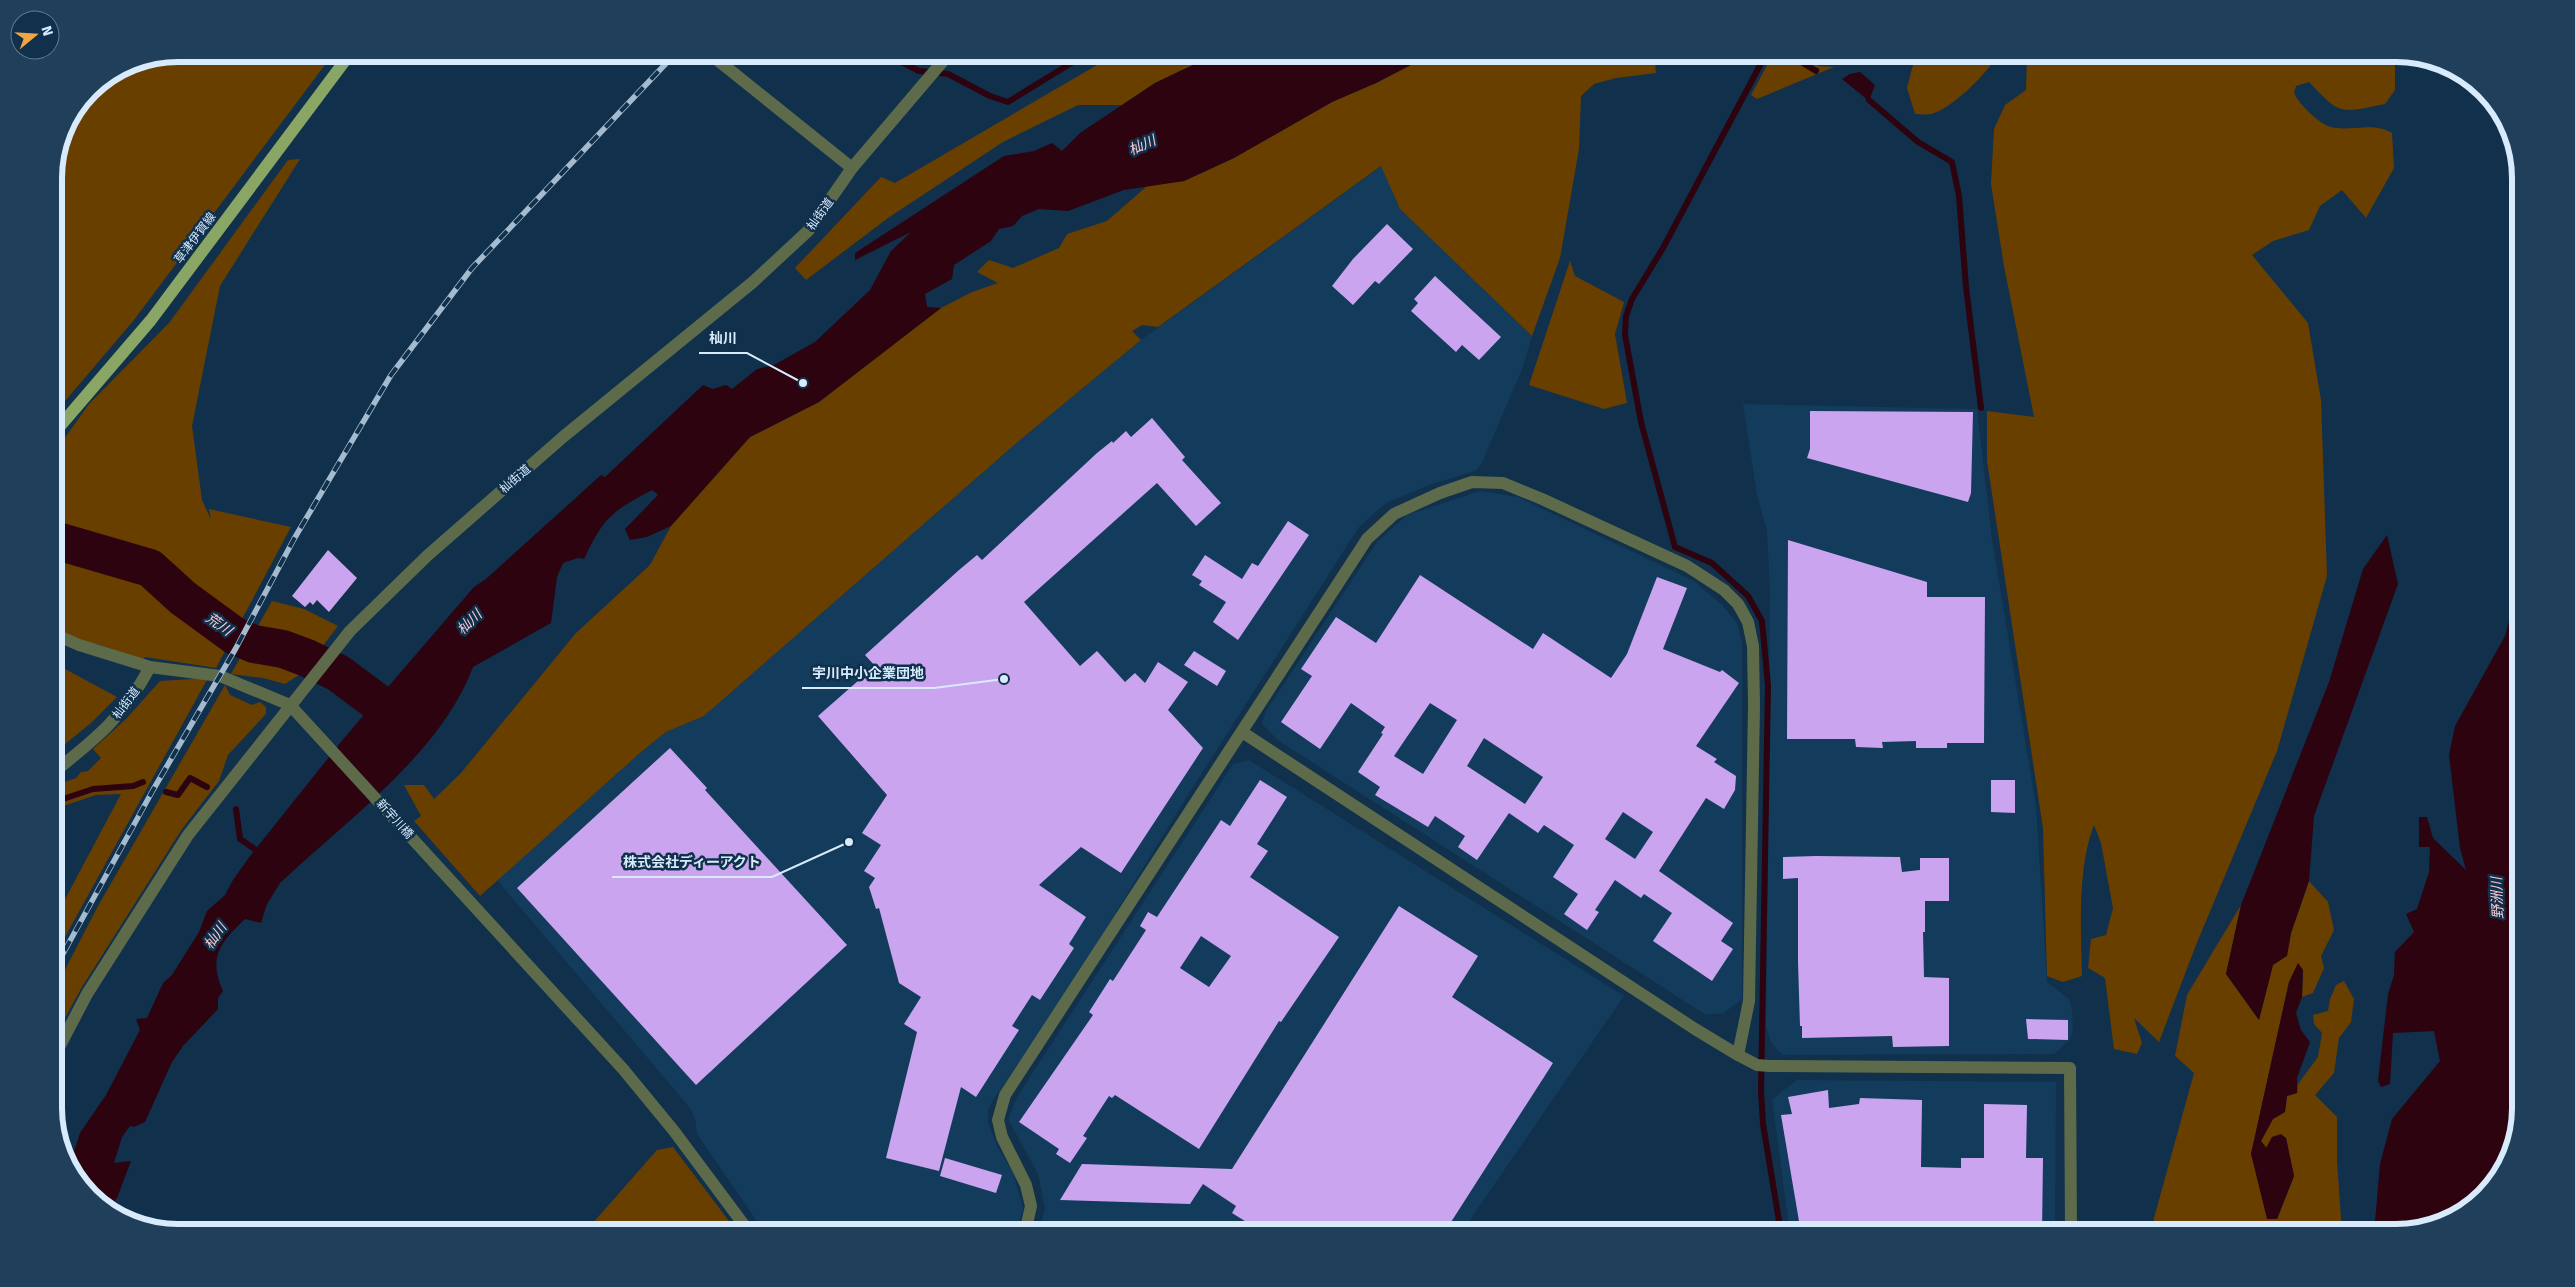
<svg xmlns="http://www.w3.org/2000/svg" width="2575" height="1287" font-family="'Fira Sans','Noto Sans JP',sans-serif">
<style>
.built{fill:#133b5b}
.green{fill:#693f00}
.water{fill:#2c030f}
.lines{fill:none;stroke-linecap:round;stroke-linejoin:round}
.stream{stroke:#2c030f;stroke-width:6}
.river{stroke:#2c030f;stroke-width:38}
.building{fill:#cba4f0;fill-rule:evenodd}
.minor{stroke:#5d6b4b;stroke-width:12}
.tertiary{stroke:#5d6b4b;stroke-width:12}
.primary{stroke:#8aa664;stroke-width:12}
.rail-casing{stroke:#a4bbcf;stroke-width:5.5}
.rail{stroke:#10304c;stroke-width:4;stroke-dasharray:11;stroke-linecap:butt}
.labels{text-anchor:middle;stroke-width:5;stroke-linejoin:round;paint-order:stroke}
.street-label{font-size:12px;fill:#d8ebfd;stroke:#10304c}
.water-label{font-size:14px;font-style:italic;fill:#feccd4;stroke:#10304c}
.rim{fill:none;stroke:#d8ebfd;stroke-width:6}
.leader{fill:none;stroke:#d8ebfd;stroke-width:2}
.callout-dot{fill:#d8ebfd;stroke:#10304c;stroke-width:2}
.callout-label{font-size:14px;text-anchor:middle;font-weight:bold;fill:#d8ebfd;stroke:#10304c;stroke-width:5;stroke-linejoin:round;paint-order:stroke}
</style>
<rect width="100%" height="100%" fill="#10304c"/>
<g class="built">
<polygon points="1382,166 1400,209 1532,336 1523,367 1481,465 1475,471 1432,484 1386,503 1359,527 1186,798 1080,971 992,1102 988,1110 988,1122 998,1148 1013,1173 1023,1208 1017,1233 765,1233 697,1134 695,1119 690,1108 497,880 641,752 666,732 704,716 1020,440 1141,340"/>
<polygon points="1743,404 1977,409 1992,539 2036,806 2047,982 2069,999 2072,1010 2073,1031 2070,1040 2054,1054 1782,1055 1771,1042 1766,1027 1770,592 1767,531 1757,495"/>
<polygon points="1480,491 1518,497 1694,581 1722,605 1737,623 1742,643 1742,999 1724,1013 1706,1015 1279,741 1262,724 1266,711 1377,542 1407,515"/>
<polygon points="1249,760 1624,996 1461,1233 1038,1233 1045,1209 1038,1174 1008,1119 1017,1097 1233,764"/>
<polygon points="1797,1080 2056,1082 2055,1233 1790,1233 1772,1099"/>
</g>
<g class="green">
<polygon points="179,54 333,54 134,320 60,407 54,422 54,171 63,131 91,90 131,63"/>
<polygon points="1116,54 1216,54 1155,83 1122,105 1078,105 1003,142 888,218 806,280 795,268 881,177 895,183"/>
<polygon points="1432,54 1514,54 1507,59 1509,65 1526,54 1654,54 1656,73 1616,78 1594,84 1581,96 1579,149 1560,258 1532,336 1400,209 1381,166 1158,327 1142,325 1132,331 1141,340 1020,440 704,716 666,732 641,752 480,896 414,821 421,816 404,785 424,785 434,799 461,773 576,633 650,565 671,526 750,437 819,402 941,308 972,292 998,283 977,272 989,260 1013,268 1059,248 1067,234 1107,221 1147,186 1184,181 1234,158 1332,102 1376,83"/>
<polygon points="1773,54 1784,54 1815,73 1820,69 1798,57 1798,54 1819,66 1834,67 1757,99 1751,95"/>
<path d="M1965 54H1997C1990 72 1950 110 1931 114 1926 115 1920 114 1915 114L1907 88 1913 65Z"/>
<path d="M2027 54H2395V90L2385 104C2340 113 2341 116 2309 82L2296 86 2294 93C2299 104 2319 124 2331 127 2351 132 2373 121 2392 133L2394 168 2366 218 2342 190 2320 206 2309 230 2273 241 2252 255 2308 323 2321 400 2327 576 2277 751 2196 945 2159 1042 2134 1018 2142 1043 2137 1054 2114 1049 2105 978 2088 968 2091 939 2106 935 2113 908 2101 843 2094 825C2077 868 2081 930 2082 976L2063 982 2047 976 2043 828 1987 461V411L2034 417 2004 266 1991 184 1994 129 2005 105 2026 90Z"/>
<polygon points="300,159 220,286 192,426 202,500 211,520 209,509 291,527 216,668 145,657 143,660 97,644 71,646 54,627 54,453 89,404 169,323 288,160"/>
<polygon points="1570,261 1575,276 1624,302 1615,334 1627,403 1604,409 1529,385"/>
<polygon points="272,601 304,609 338,626 302,673 285,684 263,678 231,674"/>
<polygon points="54,663 117,697 91,723 54,753"/>
<polygon points="208,678 54,957 54,920 121,794 96,795 54,809 54,777 59,775 62,783 76,778 81,772 88,771 101,758 93,749 126,719 160,681"/>
<polygon points="225,685 230,695 252,705 260,702 266,707 266,714 228,755 219,781 182,829 82,987 54,1038 54,991 98,906"/>
<polygon points="2309,881 2328,902 2334,930 2321,956 2324,968 2313,993 2302,997 2303,970 2298,964 2289,982 2251,1154 2277,1219 2294,1176 2286,1138 2267,1148 2261,1141 2273,1119 2285,1112 2287,1096 2297,1093 2298,1084 2318,1057 2322,1033 2314,1024 2313,1015 2328,1011 2330,999 2336,985 2344,981 2354,999 2351,1022 2339,1038 2334,1073 2315,1095 2337,1117 2337,1161 2342,1233 2154,1233 2154,1218 2194,1073 2175,1056 2187,995 2241,905 2226,974 2259,1020 2273,964 2287,955 2291,933"/>
<polygon points="673,1147 738,1233 584,1233 657,1150"/>
</g>
<g class="water">
<path d="M1216 54H1432L1376 83 1332 102 1234 158 1184 181 1124 190 1068 211 1039 209 1022 216 1013 226 999 229 991 241 954 265 952 279 925 294 927 307 941 308 819 402 750 437 671 526 647 537 630 540 625 529 658 495 652 490C611 512 604 517 584 559L578 558 563 563 557 577 551 623 473 667C441 753 346 821 280 883L267 904 261 923 245 919C220 943 208 957 223 991L218 998V1009L183 1046 172 1062 145 1122 134 1127 130 1126 122 1137 114 1163 131 1161 117 1198 109 1208 75 1178 70 1164 80 1133 106 1095 140 1030 136 1019 147 1018 163 983 172 975 199 932 207 911 225 895 233 880 250 856 345 737 474 587 486 579 601 475 605 477 703 385 713 389 726 385 732 389 757 369 774 365 815 342 870 290 891 251 911 232 855 260V253L1004 156 1034 151 1052 143 1062 151 1080 133 1155 83Z"/>
<polygon points="1860,72 1875,85 1869,101 1842,79 1850,74"/>
<polygon points="2387,535 2398,584 2314,816 2309,881 2291,933 2287,956 2273,965 2259,1020 2226,974 2241,905 2329,682 2363,569"/>
<polygon points="2521,577 2521,1070 2519,1074 2521,1108 2508,1163 2465,1212 2397,1233 2374,1233 2380,1164 2392,1119 2440,1061 2434,1031 2393,1033 2390,1084 2381,1087 2378,1081 2388,994 2394,975 2395,952 2414,932 2406,914 2417,909 2429,872 2430,847 2419,847 2419,817 2427,817 2433,838 2466,870 2460,848 2449,755 2455,726 2505,636"/>
<polygon points="2298,963 2303,970 2302,997 2296,1013 2301,1030 2310,1042 2297,1078 2297,1093 2287,1096 2285,1112 2273,1119 2261,1141 2266,1148 2272,1137 2281,1134 2286,1138 2294,1176 2277,1219 2267,1219 2251,1154 2289,982"/>
</g>
<g class="lines">
<g class="stream">
<polyline points="886,54 919,71 948,74 990,96 1008,102 1086,54"/>
<polyline points="1766,54 1663,248 1632,299 1626,316 1625,335 1641,422 1675,547 1712,563 1748,596 1762,621 1768,685 1761,1091 1763,1124 1781,1233"/>
<polyline points="1788,54 1816,71"/>
<polyline points="1869,100 1918,142 1952,162 1959,196 1966,287 1981,408"/>
<polyline points="166,792 178,795 190,778 207,787"/>
<polyline points="54,802 93,789 133,786 143,782"/>
<polyline points="236,809 240,839 262,854"/>
</g>
<polyline class="river" points="54,540 150,568 183,598 235,636 254,644 283,649 307,658 338,673 385,708"/>
</g>
<g class="building">
<polygon points="1387,224 1413,249 1379,284 1375,281 1353,305 1332,286 1353,259"/>
<polygon points="1435,276 1501,337 1479,360 1462,345 1456,352 1411,311 1418,303 1414,299"/>
<polygon points="1810,411 1973,412 1971,493 1968,502 1807,458 1810,449"/>
<polygon points="1152,418 1185,457 1182,460 1221,503 1196,526 1157,483 1024,602 1080,666 1097,651 1125,682 1135,673 1145,683 1158,662 1188,682 1168,710 1203,748 1121,873 1081,847 1039,885 1086,917 1069,944 1074,948 1040,1000 1032,995 1012,1026 1019,1030 976,1097 961,1087 939,1171 886,1158 917,1032 904,1024 921,997 899,983 879,908 876,909 869,887 875,878 864,871 881,845 862,833 887,795 818,716 875,666 865,655 959,570 977,555 982,560 1097,453 1112,441 1113,443 1126,431 1131,437"/>
<polygon points="1288,521 1309,535 1238,640 1213,622 1226,602 1199,585 1202,581 1192,575 1205,555 1242,579 1252,563 1258,566"/>
<polygon points="1788,540 1927,582 1927,597 1985,597 1984,743 1947,743 1947,748 1916,748 1916,741 1882,742 1883,748 1856,747 1855,739 1787,739"/>
<polygon points="328,550 357,578 329,612 317,600 313,605 310,602 305,607 292,596"/>
<path d="M1420 575 1533 649 1543 633 1611 678 1627 654 1657 577 1687 588 1663 649 1720 672 1722 670 1739 683 1696 746 1717 759 1714 762 1736 776 1735 790 1724 809 1706 798 1659 871 1733 923 1721 941 1733 949 1712 981 1653 941 1672 913 1644 894 1641 898 1615 880 1595 910 1599 912 1587 930 1564 914 1578 894 1553 877 1574 845 1544 825 1538 833 1509 813 1477 860 1458 847 1465 836 1435 816 1428 827 1375 795 1380 787 1358 772 1383 734 1381 733 1385 727 1351 703 1320 749 1281 722 1312 676 1301 669 1336 617 1376 643ZM1430 703 1457 720 1423 774 1394 756ZM1484 738 1543 777 1525 804 1467 766ZM1623 812 1653 832 1635 859 1605 839Z"/>
<polygon points="1194,651 1226,671 1217,686 1184,665"/>
<polygon points="670,748 707,788 705,790 847,945 696,1085 517,888"/>
<path d="M1260 780 1287 797 1257 844 1268 851 1250 877 1339 937 1281 1022 1279 1021 1199 1149 1115 1095 1112 1098 1109 1096 1083 1136 1087 1138 1070 1163 1056 1154 1059 1149 1019 1122 1093 1015 1089 1012 1110 979 1113 981 1146 930 1140 926 1148 912 1157 917 1221 820 1230 826ZM1201 936 1231 956 1209 987 1180 968Z"/>
<polygon points="1991,780 2015,780 2015,813 1991,812"/>
<polygon points="1816,856 1900,857 1902,872 1920,870 1920,858 1949,858 1949,901 1925,901 1925,932 1923,932 1924,977 1949,978 1949,1046 1893,1047 1892,1036 1802,1038 1802,1026 1800,1026 1798,962 1798,878 1783,879 1783,857"/>
<polygon points="1399,906 1478,956 1452,997 1553,1063 1444,1233 1264,1233 1232,1213 1236,1206 1203,1184 1190,1204 1060,1200 1082,1164 1232,1169"/>
<polygon points="2026,1019 2068,1020 2068,1040 2028,1039"/>
<polygon points="1828,1090 1829,1108 1859,1104 1860,1098 1922,1100 1921,1167 1961,1168 1961,1158 1984,1158 1984,1104 2027,1105 2026,1158 2043,1158 2042,1233 1801,1233 1781,1115 1792,1114 1788,1097"/>
<polygon points="945,1158 1002,1175 996,1193 940,1176"/>
</g>
<g class="lines">
<g class="minor">
<polyline points="710,54 852,168"/>
<polyline points="54,634 79,645 150,667 220,676 290,705"/>
<path d="M54 772C97 738 124 716 150 667"/>
<polyline points="54,1057 87,994 188,835 350,631 427,556 563,437 753,282 809,230 852,168 949,54"/>
<polyline points="1025,1233 1031,1206 1026,1185 1002,1137 998,1120 1005,1095 1367,539 1394,514 1440,493 1472,482 1503,483 1542,499 1687,566 1724,590 1738,604 1748,622 1753,646 1754,705 1749,1001 1738,1055 1695,1029 1242,732"/>
</g>
<g class="tertiary">
<polyline points="290,705 623,1069 674,1131 750,1233"/>
<polyline points="1738,1055 1757,1065 1769,1066 2070,1068 2071,1233"/>
</g>
<polyline class="primary" points="54,433 151,320 350,54"/>
<g class="rail-casing">
<polyline id="rail" points="54,970 153,790 236,648 294,539 391,375 472,268 675,54"/>
</g>
<use href="#rail" class="rail"/>
</g>
<g class="labels">
<g class="street-label">
<text transform="translate(820 214) rotate(-54)" y="4">杣街道</text>
<text transform="translate(195 238) rotate(-53)" y="4">草津伊賀線</text>
<text transform="translate(515 479) rotate(-41)" y="4">杣街道</text>
<text transform="translate(126 703) rotate(-53)" y="4">杣街道</text>
<text transform="translate(395 819) rotate(48)" y="4">新宇川橋</text>
</g>
<g class="water-label">
<text transform="translate(1142 145) rotate(-24)" y="5">杣川</text>
<text transform="translate(469 622) rotate(-44)" y="5">杣川</text>
<text transform="translate(219 624) rotate(35)" y="5">荒川</text>
<text transform="translate(2497 898) rotate(-93)" y="5">野洲川</text>
<text transform="translate(215 936) rotate(-55)" y="5">杣川</text>
</g>
</g>
<path d="M0 0H2575V1287H0ZM178 62H2396A116 116 0 0 1 2512 178V1108A116 116 0 0 1 2396 1224H178A116 116 0 0 1 62 1108V178A116 116 0 0 1 178 62Z" fill="#203f5a" fill-rule="evenodd"/>
<path class="rim" d="M178 62H2396A116 116 0 0 1 2512 178V1108A116 116 0 0 1 2396 1224H178A116 116 0 0 1 62 1108V178A116 116 0 0 1 178 62Z"/>
<path class="leader" d="M803 383L747 353H699M1004 679L934 688H802M849 842L772 877H612"/>
<g class="callout-dot">
<circle cx="803" cy="383" r="5"/>
<circle cx="1004" cy="679" r="5"/>
<circle cx="849" cy="842" r="5"/>
</g>
<g class="callout-label">
<text x="723" y="343">杣川</text>
<text x="868" y="678">宇川中小企業団地</text>
<text x="692" y="867">株式会社ディーアクト</text>
</g>
<g transform="translate(35 35) rotate(72)"><circle r="24" fill="#10304c" stroke="#607b93"/>
<path d="M0-4L9 19L0 12L-9 19Z" fill="#f3a443"/>
<text y="-8" font-size="14" font-weight="bold" text-anchor="middle" fill="#d8ebfd">N</text>
</g>
</svg>
